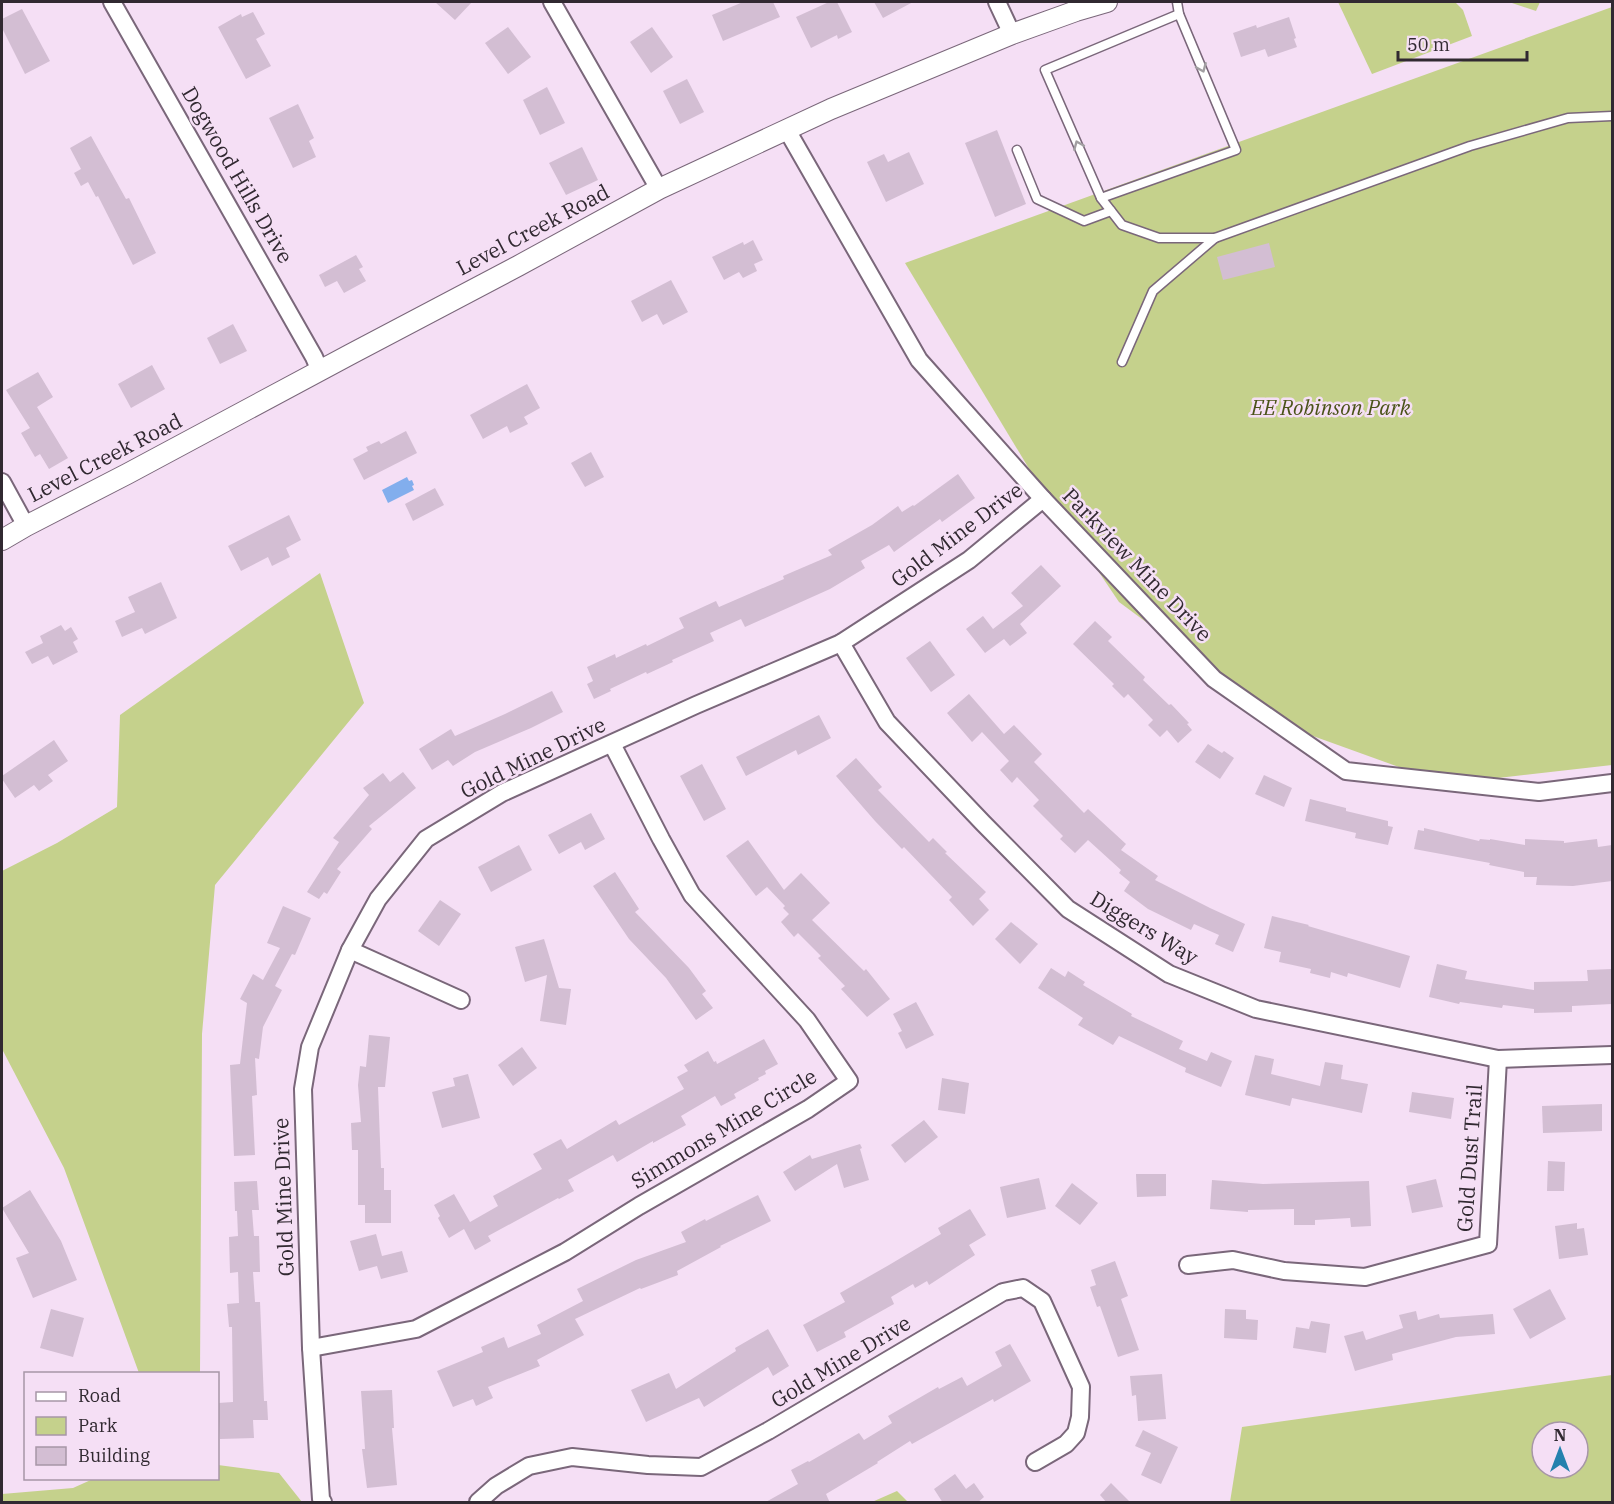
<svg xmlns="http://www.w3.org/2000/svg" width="1614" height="1504" font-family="'IBM Plex Serif',serif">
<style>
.green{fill:#c5d18c;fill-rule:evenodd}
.water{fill:#82aeed}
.building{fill:#d3bed3}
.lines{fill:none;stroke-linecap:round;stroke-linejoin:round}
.service-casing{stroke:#7a677a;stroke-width:11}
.minor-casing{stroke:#7a677a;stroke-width:20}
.tertiary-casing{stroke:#7a677a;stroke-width:22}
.service{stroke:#fff;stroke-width:8}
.minor{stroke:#fff;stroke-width:16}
.tertiary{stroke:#fff;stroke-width:20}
.oneway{stroke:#a29fa2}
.labels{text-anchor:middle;stroke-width:5;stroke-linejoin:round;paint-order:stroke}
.street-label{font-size:21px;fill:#312931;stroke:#f5dff5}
.park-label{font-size:21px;font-style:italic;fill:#4a5218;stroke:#f5dff5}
</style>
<rect width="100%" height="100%" fill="#f5dff5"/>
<g class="green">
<polygon points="1338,2 1455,2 1463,10 1472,36 1372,74"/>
<polygon points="1509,2 1540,2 1536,11"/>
<polygon points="1612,7 1612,765 1446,784 1288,727 1119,602 1028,467 905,263"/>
<polygon points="320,573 364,703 215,885 202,1034 200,1373 139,1373 64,1168 2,1049 2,871 57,843 117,807 120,715"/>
<path d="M1612 1375V1502H1230L1242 1427ZM1542 1432H1578V1468H1542Z"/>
<polygon points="218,1465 279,1473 302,1502 2,1502 2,1494 73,1488 93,1479 218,1478"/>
<polygon points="897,1491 908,1502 872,1502"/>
</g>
<polygon class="water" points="407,477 409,481 412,480 414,485 412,486 414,490 388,503 382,490"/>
<g class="building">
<polygon points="435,2 472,2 455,20"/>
<polygon points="743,2 773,2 780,17 723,41 712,15"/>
<polygon points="829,2 837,2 852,32 838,39 837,35 811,48 796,17"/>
<polygon points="874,2 913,2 883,18"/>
<polygon points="22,9 50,61 25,74 2,28 2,19"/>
<polygon points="253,12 265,34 256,39 271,66 246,79 218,27 241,14 242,17"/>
<polygon points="1289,17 1296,38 1294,39 1297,47 1268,57 1265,49 1241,57 1233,33 1256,25 1257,28"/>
<polygon points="508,27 531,57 508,74 485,43"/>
<polygon points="652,27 673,57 651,73 630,42"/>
<polygon points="687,79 704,112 680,124 663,91"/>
<polygon points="547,87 565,123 540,135 523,100"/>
<polygon points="298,104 314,138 309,141 316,157 293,168 269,118"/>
<polygon points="997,130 1026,204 995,217 965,143"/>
<polygon points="91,136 126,199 129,198 156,253 133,265 98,196 96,197 88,182 81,186 74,173 81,169 70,148"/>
<polygon points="582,147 598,180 566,195 549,163"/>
<polygon points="909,152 924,184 886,202 867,162 884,154 888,162"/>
<polygon points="753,240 763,260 754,264 757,271 743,278 739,272 724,280 712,257 743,242 744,245"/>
<polygon points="1269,243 1275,267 1223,280 1217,257"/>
<polygon points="356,255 363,267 359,269 366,281 344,293 337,281 325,287 319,275"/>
<polygon points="671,280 688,312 663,325 657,314 642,322 631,301"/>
<polygon points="233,324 247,351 220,364 207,338"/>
<polygon points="152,365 165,389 131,408 118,384"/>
<polygon points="38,372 53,397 37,407 68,458 49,469 40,454 35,457 21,433 30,428 6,390"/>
<polygon points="527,384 540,408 524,417 528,424 510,433 507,426 483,439 470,415"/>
<polygon points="406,431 417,453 364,480 353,459 368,451 366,447 379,441 381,444"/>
<polygon points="591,452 604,477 585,487 571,463"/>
<polygon points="958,474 975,498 942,522 940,519 894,552 889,545 861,561 865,568 830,589 745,627 741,619 710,633 714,641 672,660 673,662 647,674 646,672 610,689 611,691 594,699 587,684 593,681 587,667 615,654 616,658 646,644 647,646 684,628 679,618 716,601 719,607 784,579 783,576 832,555 828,550 872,525 898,506 902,512 913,505 914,506"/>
<polygon points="435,488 444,505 413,521 405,504"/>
<polygon points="289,515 301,540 286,548 290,557 272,566 268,557 241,571 228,546"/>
<polygon points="1041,565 1061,586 1020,624 1027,633 1010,646 1004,639 985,653 966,629 983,616 993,629 1023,606 1011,593"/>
<polygon points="161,582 177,618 145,634 142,628 122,637 115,621 135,612 128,597"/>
<polygon points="1095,621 1112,637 1108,641 1145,677 1143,680 1169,705 1171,704 1189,723 1187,724 1192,730 1178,743 1167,730 1160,737 1148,725 1153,720 1128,694 1124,698 1112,686 1114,684 1073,644"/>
<polygon points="61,625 65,631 71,627 78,639 73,642 78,652 53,665 48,656 32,664 25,652 43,643 40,636"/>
<polygon points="930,641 955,675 931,692 906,658"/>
<polygon points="552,691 563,712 531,728 475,752 453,766 448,760 432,770 419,749 451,729 455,736 505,714"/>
<polygon points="969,694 1004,734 1014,725 1042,754 1034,762 1084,813 1088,809 1126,844 1121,850 1158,876 1155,880 1210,908 1245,924 1233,952 1215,944 1219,935 1194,924 1191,930 1148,909 1124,891 1130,882 1119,873 1121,870 1088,840 1075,853 1060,839 1063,836 1033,806 1039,800 1017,777 1012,783 1000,770 1009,761 982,732 972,742 947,713"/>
<polygon points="819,715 831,738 798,755 796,750 746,776 736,757"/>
<polygon points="54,740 68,761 48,775 53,781 39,791 34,785 15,798 2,779 2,776"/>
<polygon points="1208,744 1222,753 1224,751 1234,758 1220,779 1195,762"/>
<polygon points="856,758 882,787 878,790 929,842 933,838 947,852 945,853 986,892 979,899 989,910 973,926 949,900 952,897 904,847 902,849 875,821 836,776"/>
<polygon points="702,764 726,809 704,821 680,776"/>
<polygon points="403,772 416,788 369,826 372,829 337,869 341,872 327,894 324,892 319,899 307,892 339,842 333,838 369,795 363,788 383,773 390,782"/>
<polygon points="1264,775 1292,788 1284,807 1255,794"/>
<polygon points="1310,799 1346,808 1346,811 1388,821 1388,826 1393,827 1388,845 1355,838 1356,833 1305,821"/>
<polygon points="591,813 605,839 585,850 581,842 559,854 548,835"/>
<polygon points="1424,828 1479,841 1480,839 1490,840 1490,839 1525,845 1525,839 1564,841 1564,843 1597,839 1598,847 1612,845 1612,881 1573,886 1536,885 1537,877 1524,877 1524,872 1489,865 1490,863 1414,849 1418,830 1424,831"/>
<polygon points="748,840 784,890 801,873 830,903 812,920 864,971 866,969 890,999 867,1017 841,989 845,986 818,958 821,956 798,933 794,937 781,922 789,914 783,908 785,906 767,887 756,896 726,856"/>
<polygon points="519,845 532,870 491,892 478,867"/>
<polygon points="615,872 639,909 635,912 689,968 706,991 702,994 713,1008 696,1020 666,978 629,939 593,886"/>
<polygon points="440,900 461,914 439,946 418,931"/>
<polygon points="283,906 311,918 295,955 292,954 275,986 282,990 263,1027 259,1059 255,1058 257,1095 252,1096 255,1155 234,1156 230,1065 240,1064 247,1003 240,999 253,974 263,980 280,948 267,943"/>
<polygon points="1272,916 1309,925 1308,926 1410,956 1400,988 1348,973 1347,977 1331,972 1330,978 1310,973 1311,969 1279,962 1281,952 1264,948"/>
<polygon points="1011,922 1038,944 1020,964 995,939"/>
<polygon points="544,939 559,988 571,989 566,1025 540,1021 547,975 525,982 515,947"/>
<polygon points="1437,964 1467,971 1465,979 1534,990 1534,982 1588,981 1587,970 1612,969 1612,1004 1572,1006 1572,1012 1534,1013 1534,1009 1503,1005 1502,1008 1460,1002 1459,1004 1429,997"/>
<polygon points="1051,968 1065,977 1068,971 1085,982 1083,985 1132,1014 1131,1016 1183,1041 1179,1049 1207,1061 1211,1052 1232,1061 1221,1087 1185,1072 1186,1068 1119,1036 1113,1045 1078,1025 1083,1018 1038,988"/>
<polygon points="916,1002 934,1035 906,1049 898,1033 902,1031 893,1014"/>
<polygon points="369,1035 390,1037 385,1087 378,1087 381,1168 384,1168 384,1190 391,1190 391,1223 365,1223 365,1205 358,1205 358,1150 352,1150 351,1123 361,1122 358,1085 360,1066 366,1067"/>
<polygon points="764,1039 778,1064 765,1071 766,1074 758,1078 759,1080 734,1094 736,1098 721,1106 715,1096 681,1116 686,1125 653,1143 653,1141 617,1162 613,1155 568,1180 574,1191 559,1199 558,1198 488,1236 491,1241 475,1250 464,1229 449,1238 438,1218 440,1216 434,1205 454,1194 470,1222 498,1206 493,1196 542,1169 533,1154 561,1139 567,1149 616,1120 619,1125 684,1089 677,1077 688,1071 684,1065 708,1051 714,1062 716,1061 717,1064"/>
<polygon points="522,1047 537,1068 513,1086 498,1065"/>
<polygon points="1255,1055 1274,1059 1271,1074 1320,1086 1325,1062 1343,1065 1341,1079 1368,1084 1362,1113 1292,1098 1290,1106 1245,1095"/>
<polygon points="468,1074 480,1118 442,1128 432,1092 455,1086 453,1078"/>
<polygon points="942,1078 969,1083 965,1114 938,1110"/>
<polygon points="1412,1092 1454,1098 1451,1119 1409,1112"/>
<polygon points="1602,1104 1602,1131 1543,1133 1542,1106"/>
<polygon points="924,1120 938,1137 905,1163 891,1145"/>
<polygon points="860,1144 862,1148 860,1149 869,1180 844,1188 837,1164 795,1191 783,1172 810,1155 812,1159"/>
<polygon points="1548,1161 1565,1162 1564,1191 1547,1191"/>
<polygon points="1136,1174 1166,1174 1166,1196 1137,1197"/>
<polygon points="1039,1178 1046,1209 1007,1218 1000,1187"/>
<polygon points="1436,1179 1443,1207 1412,1213 1406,1186"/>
<polygon points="1212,1180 1263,1184 1369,1181 1371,1226 1351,1227 1350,1218 1315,1220 1315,1225 1294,1225 1294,1209 1248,1210 1248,1212 1210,1209"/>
<polygon points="257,1181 259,1210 252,1210 254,1236 259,1236 260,1272 253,1272 255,1302 260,1302 264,1401 267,1401 268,1420 253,1420 254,1438 220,1439 218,1403 233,1402 232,1327 229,1327 227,1304 239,1303 238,1272 230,1273 229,1237 238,1236 237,1211 235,1211 234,1182"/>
<polygon points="1072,1183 1098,1203 1080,1225 1055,1206"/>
<polygon points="30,1190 61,1241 77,1280 33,1298 16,1258 29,1253 2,1208"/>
<polygon points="758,1195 771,1221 720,1246 721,1247 677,1271 678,1275 641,1289 640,1288 575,1319 584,1335 537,1360 540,1366 488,1387 493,1398 476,1406 473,1399 453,1407 437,1371 483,1352 481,1347 504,1337 508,1348 541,1334 537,1325 583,1301 577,1289 636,1260 686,1242 681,1232 705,1219 706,1221"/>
<polygon points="970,1209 986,1235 969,1245 975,1255 929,1285 927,1281 915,1288 913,1284 891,1297 894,1304 844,1332 846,1337 817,1352 803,1325 845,1302 840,1293 889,1265 941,1234 938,1228"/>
<polygon points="1577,1223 1577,1229 1584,1228 1588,1255 1559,1259 1555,1226"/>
<polygon points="376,1234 382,1256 402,1251 408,1272 381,1279 377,1266 359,1271 350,1241"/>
<polygon points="1115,1261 1128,1296 1121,1299 1139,1350 1118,1357 1100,1306 1097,1307 1090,1287 1096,1285 1091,1270"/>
<polygon points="1550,1289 1566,1319 1530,1339 1513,1309"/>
<polygon points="51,1309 84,1318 73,1357 40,1348"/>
<polygon points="1225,1309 1246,1310 1246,1319 1258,1320 1257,1340 1224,1338"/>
<polygon points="1416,1311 1418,1320 1439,1314 1440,1318 1493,1314 1495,1334 1456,1337 1392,1354 1393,1360 1355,1371 1344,1336 1363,1331 1366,1340 1403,1328 1399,1315"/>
<polygon points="1311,1321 1330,1324 1326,1353 1293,1348 1296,1327 1309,1329"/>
<polygon points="768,1329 789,1366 773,1376 768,1367 704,1407 699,1398 646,1422 631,1390 669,1373 676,1389 736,1351 735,1348"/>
<polygon points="1010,1344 1031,1381 994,1402 993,1399 912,1444 910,1441 877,1462 878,1463 826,1494 830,1503 764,1503 798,1484 791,1470 808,1461 809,1462 859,1433 864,1440 892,1423 888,1416 938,1387 939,1389 962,1377 967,1386 1002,1366 995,1352"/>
<polygon points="1162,1374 1166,1419 1138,1421 1136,1395 1132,1396 1130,1376"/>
<polygon points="392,1390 394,1428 392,1428 397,1485 367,1488 362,1449 365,1449 361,1391"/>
<polygon points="1143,1430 1178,1447 1161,1484 1141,1475 1151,1453 1135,1446"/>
<polygon points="955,1474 966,1489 974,1483 984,1497 977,1503 943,1503 934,1489"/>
<polygon points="1111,1483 1131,1503 1107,1503 1100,1495"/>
</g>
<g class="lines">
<g class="service-casing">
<g id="service">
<polyline points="1179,14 1045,70 1101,198 1122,225 1159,238 1215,238 1470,146 1568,118 1612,116"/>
<polyline points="1017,150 1037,199 1084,221 1111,211"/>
<polyline points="1101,198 1236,150 1179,14 1177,2"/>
<polyline points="1122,362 1153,291 1215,238"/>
</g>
</g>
<g class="minor-casing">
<g id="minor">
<polyline points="112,2 314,357 320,371"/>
<polyline points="552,2 659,189"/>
<polyline points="997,2 1012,34"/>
<polyline points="787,130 919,360 1043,499 1214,679 1346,771 1539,792 1612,783"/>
<polyline points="2,482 26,526"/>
<polyline points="841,643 887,722 983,823 1068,909 1169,974 1256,1009 1498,1059 1612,1055"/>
<polyline points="350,950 461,1000"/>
<polyline points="1188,1265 1233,1260 1284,1271 1365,1277 1488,1244 1498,1059"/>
<polyline points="311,1348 416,1329 565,1252 639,1206 808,1109 849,1081 807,1020 692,895 661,839 612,744"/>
<polyline points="323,1502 321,1499 311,1348 303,1089 310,1047 350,950 378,899 426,839 502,793 696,705 841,643 969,560 1043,499"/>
<polyline points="478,1502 496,1486 529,1466 572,1457 648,1465 701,1467 768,1431 1003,1292 1023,1288 1042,1301 1081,1387 1080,1417 1076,1433 1066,1444 1035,1462"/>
</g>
</g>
<g class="tertiary-casing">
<polyline id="tertiary" points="2,540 26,526 127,474 351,354 518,266 659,189 831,109 1012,34 1076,11 1107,2"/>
</g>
<use href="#service" class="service"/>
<use href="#minor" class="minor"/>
<use href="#tertiary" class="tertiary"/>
</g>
<defs><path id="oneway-chevron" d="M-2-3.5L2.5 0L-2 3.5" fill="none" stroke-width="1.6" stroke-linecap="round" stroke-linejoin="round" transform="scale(1.5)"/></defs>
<g class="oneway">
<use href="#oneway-chevron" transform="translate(1202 68) rotate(67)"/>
<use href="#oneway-chevron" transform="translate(1078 145) rotate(-113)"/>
</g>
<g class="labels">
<g class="street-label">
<text transform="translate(237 175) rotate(60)" y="7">Dogwood Hills Drive</text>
<text transform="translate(533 230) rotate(-28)" y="7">Level Creek Road</text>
<text transform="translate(105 458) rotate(-27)" y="7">Level Creek Road</text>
<text transform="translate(957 535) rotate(-37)" y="7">Gold Mine Drive</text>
<text transform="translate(1137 565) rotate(46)" y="7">Parkview Mine Drive</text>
<text transform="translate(533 758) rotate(-26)" y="7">Gold Mine Drive</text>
<text transform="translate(1144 928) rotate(31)" y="7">Diggers Way</text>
<text transform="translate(724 1129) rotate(-31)" y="7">Simmons Mine Circle</text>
<text transform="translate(1470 1158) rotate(-86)" y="7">Gold Dust Trail</text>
<text transform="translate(284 1197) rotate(-92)" y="7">Gold Mine Drive</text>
<text transform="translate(841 1362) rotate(-31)" y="7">Gold Mine Drive</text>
</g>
<g class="park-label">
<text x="1331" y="415">EE Robinson Park</text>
</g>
</g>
<rect width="1614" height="1504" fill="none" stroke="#312931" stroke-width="6"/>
<rect x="24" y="1372" width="195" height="108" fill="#f5dff5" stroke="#a796a7" stroke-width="1.5"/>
<rect x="36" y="1392" width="30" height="9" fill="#ffffff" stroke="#a796a7" stroke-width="1.5"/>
<text x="78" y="1402" font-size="18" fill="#312931">Road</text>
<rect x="36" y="1417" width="30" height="18" fill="#c5d18c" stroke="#a796a7" stroke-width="1.5"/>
<text x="78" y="1432" font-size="18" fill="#312931">Park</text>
<rect x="36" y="1447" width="30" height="18" fill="#d3bed3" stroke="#a796a7" stroke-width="1.5"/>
<text x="78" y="1462" font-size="18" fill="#312931">Building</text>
<g transform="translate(1560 1450)"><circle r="28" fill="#f5dff5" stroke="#a796a7" stroke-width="1.5"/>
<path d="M0-4.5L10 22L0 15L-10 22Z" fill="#2581ae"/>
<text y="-9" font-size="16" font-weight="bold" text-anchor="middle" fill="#312931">N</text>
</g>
<path d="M1398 51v9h129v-9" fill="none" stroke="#312931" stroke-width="3"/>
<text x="1407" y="51" font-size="18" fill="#312931" stroke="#f5dff5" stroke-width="4.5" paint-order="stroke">50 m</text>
</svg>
